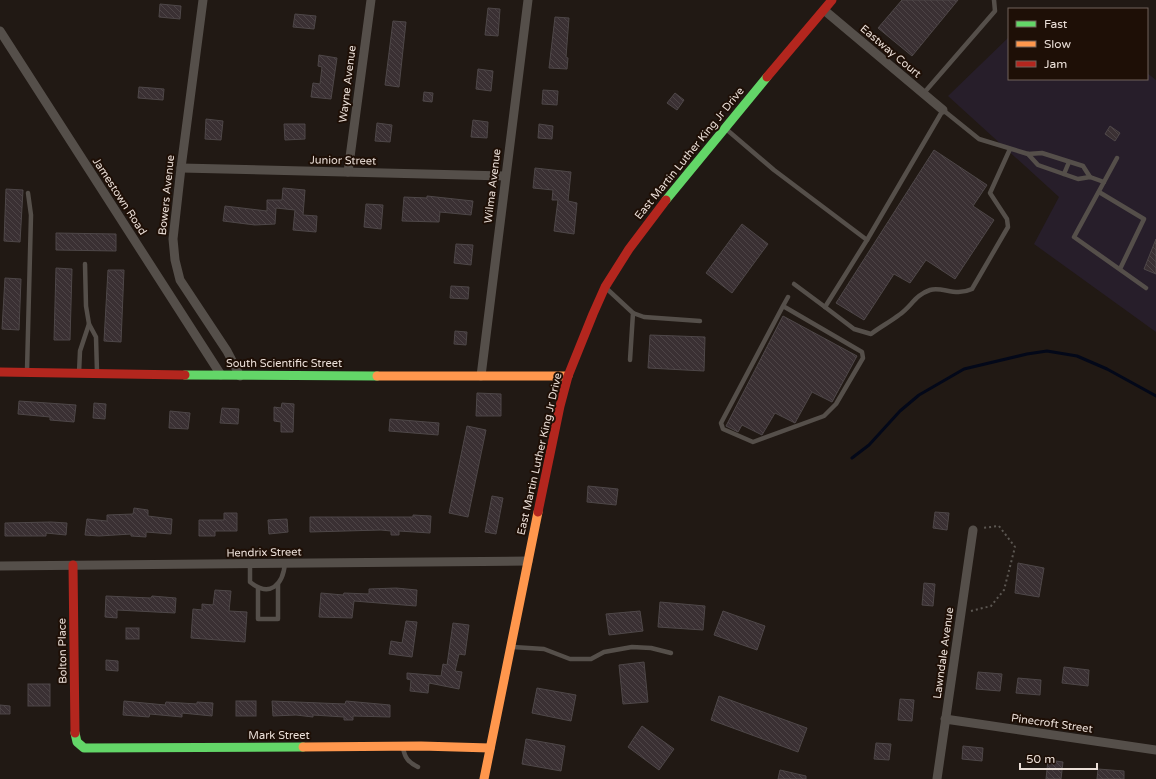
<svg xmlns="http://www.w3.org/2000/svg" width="1156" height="779" font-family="'Varela Round',sans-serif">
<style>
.industrial{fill:#271e2a}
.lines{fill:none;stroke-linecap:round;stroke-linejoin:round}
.stream{stroke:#030819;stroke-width:3}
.building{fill:url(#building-back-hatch);stroke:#4e4748}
.path{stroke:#5c5752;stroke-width:2;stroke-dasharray:2 3;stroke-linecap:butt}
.lane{stroke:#554f4a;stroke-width:4.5}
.street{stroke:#554f4a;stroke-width:9}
.fast{stroke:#63d668;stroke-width:9}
.slow{stroke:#ff974d;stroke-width:9}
.jam{stroke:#b3261e;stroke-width:9}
.labels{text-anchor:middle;stroke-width:4;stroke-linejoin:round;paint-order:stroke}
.street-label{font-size:11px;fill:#ebdfd8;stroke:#1e0f06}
</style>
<defs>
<pattern id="building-back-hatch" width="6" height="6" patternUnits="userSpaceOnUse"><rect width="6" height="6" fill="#3a3033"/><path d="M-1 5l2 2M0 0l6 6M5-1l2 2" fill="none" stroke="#4d4446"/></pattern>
</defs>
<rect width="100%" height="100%" fill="#211914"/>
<polygon class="industrial" points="1009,37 1009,79 1147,79 1147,73 1156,80 1156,332 1034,244 1059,197 948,96"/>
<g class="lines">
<polyline class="stream" points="852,458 869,445 900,411 919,395 964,369 1027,354 1047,351 1077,356 1107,369 1156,396"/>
</g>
<g class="building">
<polygon points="902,0 958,0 912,56 878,28"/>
<polygon points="160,4 181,6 180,19 159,17"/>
<polygon points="488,8 500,9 498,36 485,35"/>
<polygon points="295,14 316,16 314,29 293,27"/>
<polygon points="555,17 569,18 566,57 568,58 567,69 549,68"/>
<polygon points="393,21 406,22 399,87 385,85"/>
<polygon points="319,55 337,58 331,99 311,97 313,83 320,84 322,67 318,66"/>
<polygon points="478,69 493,71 491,91 476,89"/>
<polygon points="139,87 164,89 163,100 138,98"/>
<polygon points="543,90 558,91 557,105 542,104"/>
<polygon points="424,92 433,93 432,102 423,101"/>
<polygon points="675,93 684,100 677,110 667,103"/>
<polygon points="206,119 223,121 221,140 205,139"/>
<polygon points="473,120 488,122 487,138 471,137"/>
<polygon points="377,123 392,125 390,142 375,141"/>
<polygon points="284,124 305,124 305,139 285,140"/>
<polygon points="539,124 553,126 552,139 538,138"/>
<polygon points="1110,126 1120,133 1115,141 1105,134"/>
<polygon points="934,150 987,185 973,206 994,220 955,279 926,260 910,283 894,274 864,320 836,303"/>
<polygon points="535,168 571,172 568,201 577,203 574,234 554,231 558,200 552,200 553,190 533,188"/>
<polygon points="283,188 305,190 303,215 317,216 316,232 293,230 295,210 276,208 275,224 255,225 223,221 225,206 267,211 267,200 282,200"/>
<polygon points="6,189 23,190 20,242 4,241"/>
<polygon points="427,196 473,201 471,215 440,212 439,222 402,221 404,197 427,198"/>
<polygon points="366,204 383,205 381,229 364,227"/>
<polygon points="742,224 768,244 732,293 706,273"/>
<polygon points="56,233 116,234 116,251 56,250"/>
<polygon points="1156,239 1156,274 1144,269"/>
<polygon points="456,244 473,245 471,265 454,263"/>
<polygon points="56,268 72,269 70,340 54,340"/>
<polygon points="108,270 124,270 121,342 104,341"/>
<polygon points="5,278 21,279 19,330 2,329"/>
<polygon points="451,286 469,287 468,299 450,298"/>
<polygon points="783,316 857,356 832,402 812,392 795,423 775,413 762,435 742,425 738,432 726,426"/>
<polygon points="455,331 467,332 466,345 454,344"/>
<polygon points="650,335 705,337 704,371 648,368"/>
<polygon points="477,393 501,394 501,416 476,416"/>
<polygon points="19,401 76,405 74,422 50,420 50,417 18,414"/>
<polygon points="94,403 106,404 105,419 93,418"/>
<polygon points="282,403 294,404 293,432 281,432 281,422 274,421 274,407 281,408"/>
<polygon points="222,408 239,409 238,424 220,423"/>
<polygon points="170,411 190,413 188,429 169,428"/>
<polygon points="390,419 439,423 438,435 389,431"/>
<polygon points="467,426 486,430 468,517 449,513"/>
<polygon points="588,486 618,489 616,505 587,502"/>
<polygon points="492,496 503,498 496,534 485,532"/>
<polygon points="134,508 148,510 148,516 172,519 171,534 146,532 146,537 131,536 131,534 99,536 85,535 87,519 107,521 107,515 133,514"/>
<polygon points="935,512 949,513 947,530 933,528"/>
<polygon points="224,513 237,513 237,531 215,531 215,536 199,536 199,520 224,520"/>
<polygon points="413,515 431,516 430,533 399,531 399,535 391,535 391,531 381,530 310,532 310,517 413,517"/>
<polygon points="287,519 288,532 269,534 268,520"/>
<polygon points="51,522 67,523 66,535 46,533 46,536 5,536 5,523"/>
<polygon points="1018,563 1044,568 1039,597 1015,593"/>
<polygon points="924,583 935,584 933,606 922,605"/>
<polygon points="396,588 417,590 416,606 354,601 352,618 319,617 321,593 343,595 344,593 369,594 369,589"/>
<polygon points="215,590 231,591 229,611 247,612 245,642 191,638 193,609 202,610 202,604 213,605"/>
<polygon points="106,596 151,598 152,596 176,598 175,613 117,610 117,618 105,617"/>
<polygon points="660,602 705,606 703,630 658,627"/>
<polygon points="640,611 643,631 609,635 606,614"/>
<polygon points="723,611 765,626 757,650 714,635"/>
<polygon points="406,621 417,622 412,657 389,654 391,641 402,643"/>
<polygon points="453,623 469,625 465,655 459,654 455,671 462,672 459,689 429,683 428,693 410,691 411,680 407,679 407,673 441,676 443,664 447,665"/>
<rect x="126" y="628" width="13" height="11"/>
<polygon points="106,660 118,661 118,671 106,670"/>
<polygon points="644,662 648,702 623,704 619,665"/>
<polygon points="1064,667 1089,670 1088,686 1062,683"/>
<polygon points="978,672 1002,674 1000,691 976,689"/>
<polygon points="1018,678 1041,680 1040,695 1016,693"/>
<rect x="28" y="684" width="22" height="22"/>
<polygon points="537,688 576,695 571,721 532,713"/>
<polygon points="719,696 807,728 798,752 711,720"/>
<polygon points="900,699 914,700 912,721 898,720"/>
<polygon points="124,701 165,705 166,702 197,704 197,702 213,703 212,716 182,713 182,717 150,714 149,717 123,715"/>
<rect x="236" y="701" width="20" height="15"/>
<polygon points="272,701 345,704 346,701 390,705 390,717 353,716 353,720 344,720 344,717 313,715 313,717 296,715 273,716"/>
<polygon points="0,705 10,706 10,714 0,714"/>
<polygon points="642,726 674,749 659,770 628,747"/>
<polygon points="526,739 565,746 561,771 522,764"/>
<polygon points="876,743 891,744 889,760 874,759"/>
<polygon points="963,746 983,748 982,761 962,759"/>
<polygon points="1048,760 1063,762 1061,779 1046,779"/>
<polygon points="1098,769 1124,771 1124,779 1097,779"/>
<polygon points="780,770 806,776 806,779 778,779"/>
</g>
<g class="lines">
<polyline class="path" points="971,611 991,606 1004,590 1015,547 999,526 982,528"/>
<g class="lane">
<polyline points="923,94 995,11 994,0"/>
<polyline points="726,129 774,170 867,240 943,110 979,139 1028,154 1042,153 1083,166 1090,177"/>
<polyline points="1028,154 1038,165 1078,179 1090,177 1104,182"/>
<polyline points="1117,158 1074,237 1146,288"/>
<polyline points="1064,174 1069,162"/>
<polyline points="1099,192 1144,219 1120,269"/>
<path d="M867 240 825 307 854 329 871 334C880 327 890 322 899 315 911 307 915 295 930 290 942 286 955 297 972 289L1008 227 1007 219 990 193 1010 149"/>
<polyline points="85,264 86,306 89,324 96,337 97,372"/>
<polyline points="794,284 825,307"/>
<polyline points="606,288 633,313 630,360"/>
<polyline points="783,306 862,352 863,358 836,404 824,416 753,442 723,429 721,423 783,306 788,297"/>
<polyline points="633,313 644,317 700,321"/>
<polyline points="27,371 31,215 28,193"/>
<polyline points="79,373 80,351 89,324"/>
<path d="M250 564V582C270 598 283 585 285 563"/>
<polyline points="258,588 258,619 278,619 278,584"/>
<polyline points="513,647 544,649 570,659 591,659 604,652 632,647 651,648 671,653"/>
<path d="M403 748C405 758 408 762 418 767"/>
</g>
<g class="street">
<polyline points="203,0 181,168 173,239 175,260 180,280 227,351 240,376"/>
<polyline points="824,10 943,110"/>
<polyline points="0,31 221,375"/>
<polyline points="181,168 505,176"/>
<polyline points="348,172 371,0"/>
<polyline points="481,376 528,0"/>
<polyline points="0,566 528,561"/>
<polyline points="945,719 1156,750"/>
<polyline points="937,779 973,530"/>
</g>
<g class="fast">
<polyline points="666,200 767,77"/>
<polyline points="185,375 377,376"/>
<polyline points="75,733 77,742 84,748 303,747"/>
</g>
<g class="slow">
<polyline points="377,376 568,376"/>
<polyline points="303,747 421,746 490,748"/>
<polyline points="484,779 538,512"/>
</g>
<g class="jam">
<polyline points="767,77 832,0"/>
<polyline points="0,372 185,375"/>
<polyline points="538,512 560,406 568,376 593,314 605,287 629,249 666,200"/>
<polyline points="73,565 75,733"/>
</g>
</g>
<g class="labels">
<g class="street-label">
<text transform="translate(891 51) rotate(40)" y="4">Eastway Court</text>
<text transform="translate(347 84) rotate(-83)" y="4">Wayne Avenue</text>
<text transform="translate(689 153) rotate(-51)" y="4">East Martin Luther King Jr Drive</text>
<text transform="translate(343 160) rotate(1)" y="4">Junior Street</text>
<text transform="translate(492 186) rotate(-83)" y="4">Wilma Avenue</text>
<text transform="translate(166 195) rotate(-84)" y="4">Bowers Avenue</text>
<text transform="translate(120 196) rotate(57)" y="4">Jamestown Road</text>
<text x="284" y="367">South Scientific Street</text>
<text transform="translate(539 454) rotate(-77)" y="4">East Martin Luther King Jr Drive</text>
<text transform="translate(264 552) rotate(-1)" y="4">Hendrix Street</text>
<text transform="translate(62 651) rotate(-91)" y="4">Bolton Place</text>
<text transform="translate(943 653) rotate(-82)" y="4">Lawndale Avenue</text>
<text transform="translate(1052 723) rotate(8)" y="4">Pinecroft Street</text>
<text x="279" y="739">Mark Street</text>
</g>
</g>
<rect x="1008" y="8" width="140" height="72" fill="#1e0f06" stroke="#70625a"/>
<rect x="1016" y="21" width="20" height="6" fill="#63d668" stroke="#70625a"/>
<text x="1044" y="28" font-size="12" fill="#ebdfd8">Fast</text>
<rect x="1016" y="41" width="20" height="6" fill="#ff974d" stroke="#70625a"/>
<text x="1044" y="48" font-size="12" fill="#ebdfd8">Slow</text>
<rect x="1016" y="61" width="20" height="6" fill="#b3261e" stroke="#70625a"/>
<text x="1044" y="68" font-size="12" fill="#ebdfd8">Jam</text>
<path d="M1020 763v6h77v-6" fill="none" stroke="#ebdfd8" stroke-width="2"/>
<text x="1026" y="763" font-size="12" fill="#ebdfd8" stroke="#1e0f06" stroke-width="3" paint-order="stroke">50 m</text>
</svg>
